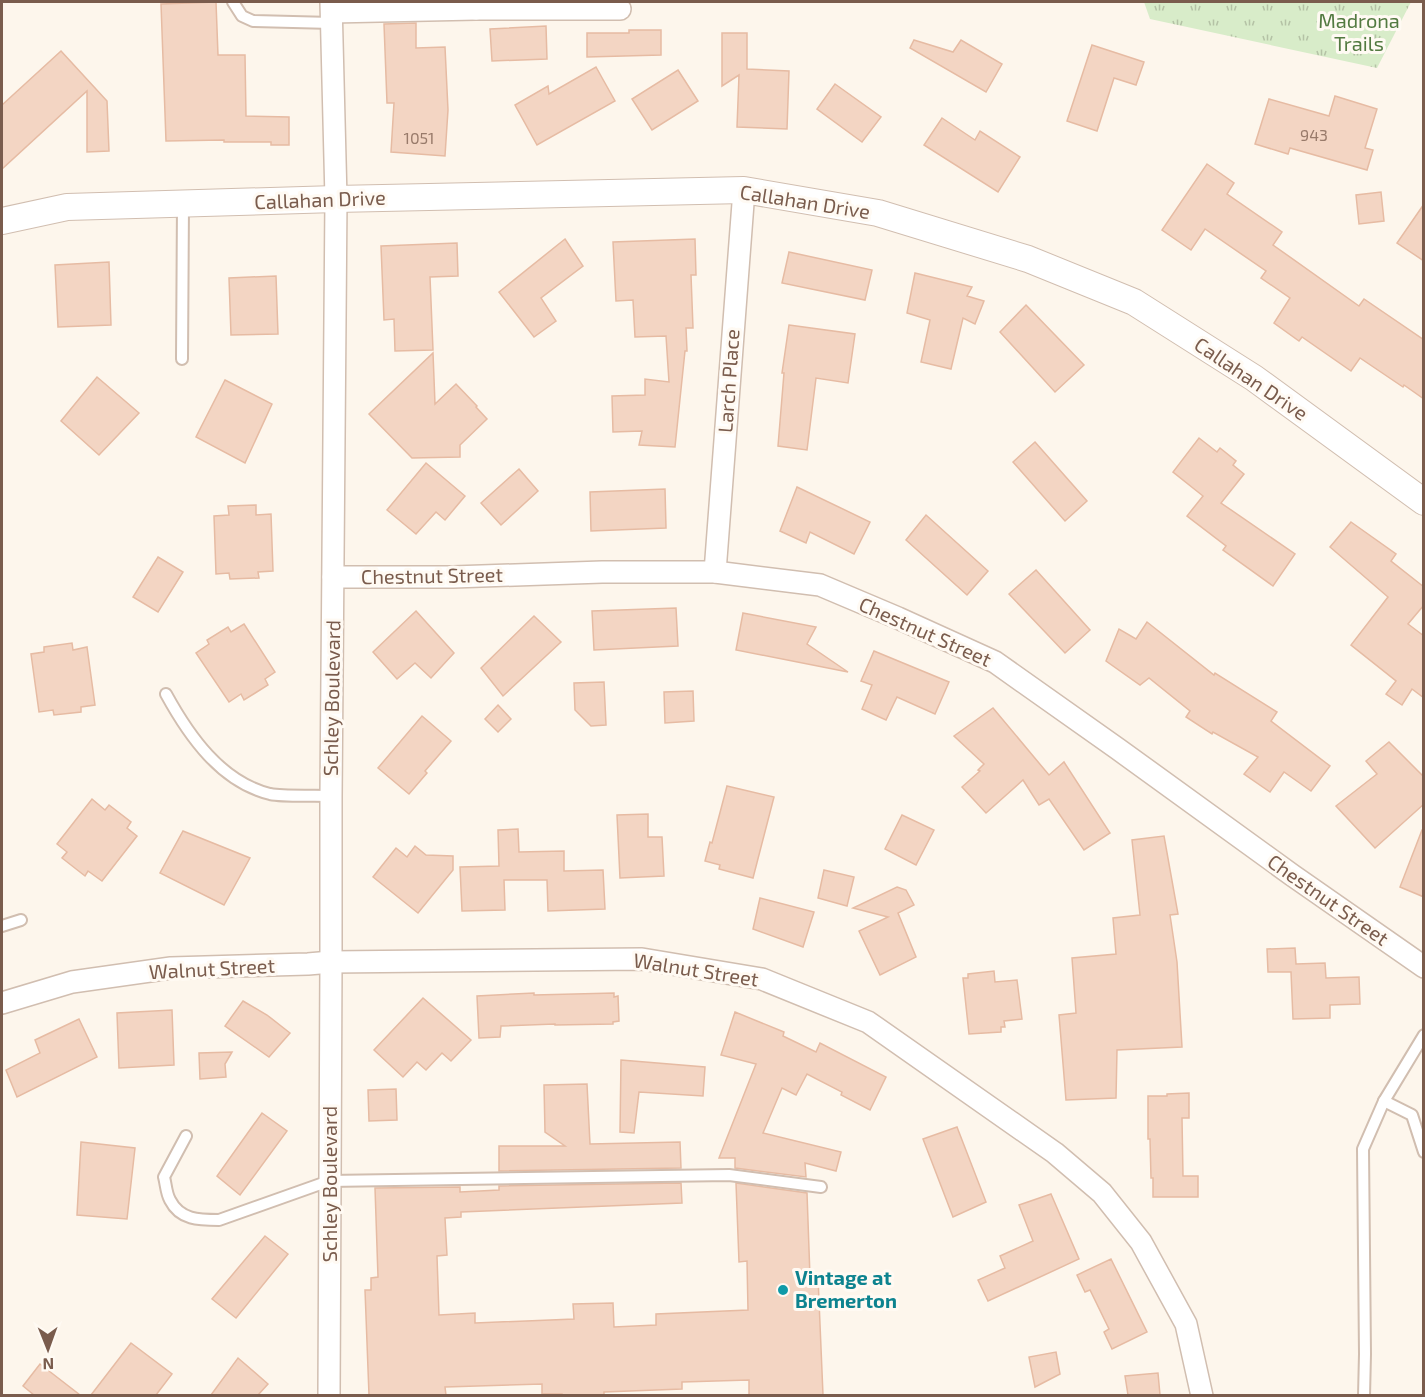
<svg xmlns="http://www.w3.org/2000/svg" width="1425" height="1397" font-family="'Exo 2',sans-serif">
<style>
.park{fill:url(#park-tufts)}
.building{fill:#f3d5c3;stroke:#e6bba3;stroke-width:1.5}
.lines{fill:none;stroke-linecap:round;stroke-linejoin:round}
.service-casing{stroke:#d1beb0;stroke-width:14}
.minor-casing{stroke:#d1beb0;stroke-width:24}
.tertiary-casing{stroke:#d1beb0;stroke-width:28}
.service{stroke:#fff;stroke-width:10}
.minor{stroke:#fff;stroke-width:21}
.tertiary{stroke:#fff;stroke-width:26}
.culture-dot{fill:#0f9aa8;stroke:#fffaf3;stroke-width:2}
.labels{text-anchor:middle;stroke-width:6;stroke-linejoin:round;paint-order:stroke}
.number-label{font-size:16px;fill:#987a6a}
.park-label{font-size:20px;fill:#537a41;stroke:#fffaf3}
.street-label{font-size:20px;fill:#7a5c4d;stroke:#fffaf3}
.culture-label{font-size:20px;font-weight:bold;fill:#0d838f;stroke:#fffaf3;text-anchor:start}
</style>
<defs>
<pattern id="park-tufts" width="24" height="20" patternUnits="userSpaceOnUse" patternTransform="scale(1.5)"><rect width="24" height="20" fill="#d8ecc9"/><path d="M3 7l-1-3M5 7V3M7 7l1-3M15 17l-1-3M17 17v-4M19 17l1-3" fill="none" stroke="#b4c2a5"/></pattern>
</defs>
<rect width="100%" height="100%" fill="#fdf6ec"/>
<polygon class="park" points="1144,2 1411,2 1377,68 1150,19"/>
<g class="building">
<polygon points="216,2 218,55 245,55 246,116 289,117 289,145 271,145 271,142 224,142 224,140 166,141 161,4"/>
<polygon points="416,23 416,48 445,47 448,110 445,156 391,152 394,103 387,103 384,24"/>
<polygon points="546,26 547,59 492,61 490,29"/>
<polygon points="629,30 661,30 661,55 587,57 587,33 629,33"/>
<polygon points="722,33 747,33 747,69 789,71 787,129 737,127 739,75 722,86"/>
<polygon points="914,40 953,52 961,40 1002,64 986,92 910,48"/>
<polygon points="1092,45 1144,62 1136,85 1114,78 1097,131 1067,121"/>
<polygon points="61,51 107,101 109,151 87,152 87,91 2,169 2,105"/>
<polygon points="596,67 615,101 537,145 515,105 548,86 549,94"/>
<polygon points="678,70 698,101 652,130 632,99"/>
<polygon points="835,84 881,117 862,142 817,109"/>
<polygon points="1335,96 1377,109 1365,148 1373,150 1367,170 1290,148 1288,154 1255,144 1269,99 1329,116"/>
<polygon points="942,118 975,140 980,131 1020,157 998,192 924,145"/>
<polygon points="1207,164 1234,183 1227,194 1282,232 1273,245 1359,306 1364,299 1424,340 1424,399 1404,385 1403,387 1360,358 1351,371 1302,337 1299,341 1274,323 1290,298 1261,278 1266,271 1205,229 1191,250 1162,230"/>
<polygon points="1381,192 1384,221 1359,224 1356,195"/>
<polygon points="1424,204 1424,261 1397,243"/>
<polygon points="565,239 583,266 541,298 556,321 534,337 499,292"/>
<polygon points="695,239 696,275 691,275 693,328 686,328 687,351 685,351 675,447 639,445 642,431 613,432 612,396 645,395 645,379 669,382 666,336 635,337 633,300 616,301 613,242"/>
<polygon points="457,243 458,276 430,277 433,350 395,351 394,319 384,320 381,246"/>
<polygon points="789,252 872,270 865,300 782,283"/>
<polygon points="109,262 111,325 58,327 55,265"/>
<polygon points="915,273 972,287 967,296 984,301 975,324 963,318 951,369 921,362 930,320 907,313"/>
<polygon points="276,276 278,334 231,335 229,278"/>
<polygon points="1026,305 1084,365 1055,392 1000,332"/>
<polygon points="789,325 855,334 848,383 816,378 807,450 778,446 784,373 782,373"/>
<polygon points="433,353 435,404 456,384 477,406 476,407 487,419 460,445 460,457 412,458 369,414"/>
<polygon points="97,377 139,413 99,455 61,421"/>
<polygon points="225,380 272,404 245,463 196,437"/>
<polygon points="1199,438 1217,452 1220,448 1236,461 1233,465 1244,474 1221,503 1295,554 1273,586 1223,550 1226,546 1187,516 1203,496 1173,472"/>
<polygon points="1035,442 1087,501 1065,521 1013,462"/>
<polygon points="426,463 465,496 445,520 436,512 416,534 387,510"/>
<polygon points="519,469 538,491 501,525 481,503"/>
<polygon points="797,487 870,522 854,554 810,532 806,543 780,531"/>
<polygon points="665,489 666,528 591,531 590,492"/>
<polygon points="256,505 256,515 271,514 273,571 258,572 259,578 230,579 229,573 216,574 214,516 229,515 228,506"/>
<polygon points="926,515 988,571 967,595 906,540"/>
<polygon points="1351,522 1396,554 1391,561 1424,587 1424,605 1408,624 1424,636 1424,698 1412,689 1402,705 1386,694 1396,681 1351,645 1388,597 1330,547"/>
<polygon points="158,557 183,572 158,612 133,597"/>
<polygon points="1036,570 1090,630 1065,653 1009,594"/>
<polygon points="676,608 678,646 594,650 592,611"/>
<polygon points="416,611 454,653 431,678 415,663 397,679 373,652"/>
<polygon points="743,613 816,627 807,644 848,672 736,650"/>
<polygon points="534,616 561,642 503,696 481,668"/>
<polygon points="1147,622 1214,675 1215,673 1277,712 1271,721 1330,766 1311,791 1284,772 1270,792 1244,774 1258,757 1213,732 1212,734 1186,717 1190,711 1149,678 1140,685 1106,661 1119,629 1136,639"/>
<polygon points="244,624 275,672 265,679 268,685 244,700 241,694 229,702 196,653 209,644 207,640 228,627 231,632"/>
<polygon points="72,643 73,650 87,647 95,705 81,707 81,712 54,715 53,710 39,712 31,654 44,652 44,647"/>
<polygon points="874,651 949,682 935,714 897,697 886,720 862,709 872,685 861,681"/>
<polygon points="604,682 606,725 591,726 575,710 574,683"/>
<polygon points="693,691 694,721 665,723 664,692"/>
<polygon points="498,705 511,719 498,732 485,719"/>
<polygon points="993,708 1049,775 1064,762 1110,833 1084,850 1049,799 1039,805 1023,780 986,813 962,787 980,771 978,770 984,764 954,736"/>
<polygon points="422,716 451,741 425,771 427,773 409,794 378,768"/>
<polygon points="1389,742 1424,777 1424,804 1375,848 1336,806 1377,774 1366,761"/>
<polygon points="727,786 774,797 753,878 719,869 720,865 705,861 710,842 712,843"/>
<polygon points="92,799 105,810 109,805 131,822 127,828 137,836 102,881 88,871 85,876 62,858 67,852 57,844"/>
<polygon points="648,814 648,837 662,837 664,876 620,878 617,815"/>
<polygon points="902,815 934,830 916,865 885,849"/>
<polygon points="518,829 519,852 564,851 564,871 603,870 605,909 548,911 547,880 504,880 505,910 462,911 460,867 499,866 498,830"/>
<polygon points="1422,830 1424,830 1424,897 1400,887"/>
<polygon points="183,831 250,858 224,905 160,873"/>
<polygon points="1164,836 1178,914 1170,915 1177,962 1182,1047 1117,1050 1116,1098 1066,1100 1059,1015 1076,1013 1072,958 1116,954 1113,918 1140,915 1132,840"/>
<polygon points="415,846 426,855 453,856 453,870 418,913 373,877 396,848 407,857"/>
<polygon points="824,870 854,877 847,906 818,898"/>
<polygon points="897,887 906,890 914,905 898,913 916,957 880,975 859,931 888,917 853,908"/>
<polygon points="760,898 814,912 803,947 753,929"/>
<polygon points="1295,948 1296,964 1325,963 1326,978 1359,977 1360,1004 1330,1005 1330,1018 1293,1019 1291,972 1268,972 1267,949"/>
<polygon points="994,971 995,982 1017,980 1022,1019 1004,1021 1005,1027 1001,1027 1001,1032 969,1034 963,978 968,978 968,974"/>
<polygon points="534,993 534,995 614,993 614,997 618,996 619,1021 613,1022 613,1024 555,1025 555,1024 501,1026 500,1037 479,1038 477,996"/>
<polygon points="423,998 471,1040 451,1061 442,1053 426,1070 417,1062 403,1077 374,1050"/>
<polygon points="243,1001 267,1015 290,1033 269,1057 225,1026"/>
<polygon points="172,1010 174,1065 119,1068 117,1013"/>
<polygon points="735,1012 784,1032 783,1036 816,1052 820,1043 886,1077 870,1110 841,1095 842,1092 807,1074 796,1095 782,1088 763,1133 841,1152 836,1171 805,1163 806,1177 735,1168 735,1158 719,1158 756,1064 721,1055"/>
<polygon points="79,1019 97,1057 17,1097 6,1070 40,1053 35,1040"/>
<polygon points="232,1052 225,1064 226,1077 200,1079 199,1053"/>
<polygon points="621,1060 705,1067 703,1096 639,1092 634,1133 620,1132"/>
<polygon points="587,1084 590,1144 680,1142 681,1168 499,1171 499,1146 565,1146 545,1132 544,1085"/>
<polygon points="396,1089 397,1120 369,1121 368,1090"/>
<polygon points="1189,1093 1189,1118 1182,1118 1183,1176 1198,1176 1198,1197 1153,1197 1153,1178 1151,1178 1150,1139 1148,1139 1148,1096 1167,1096 1167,1094"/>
<polygon points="262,1113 287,1131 240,1195 217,1176"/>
<polygon points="957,1127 986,1202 953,1217 923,1139"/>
<polygon points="81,1142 135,1148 127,1219 77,1215"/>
<polygon points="681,1183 682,1203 461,1212 461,1217 445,1218 447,1255 437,1256 439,1315 475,1313 475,1323 574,1319 573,1304 613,1303 614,1327 656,1325 656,1314 748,1310 747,1261 739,1262 736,1183 807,1193 810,1277 818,1277 823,1395 749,1395 749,1380 682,1382 682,1389 604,1392 604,1395 562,1395 562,1394 542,1394 542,1384 445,1387 446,1395 369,1395 365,1290 371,1290 371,1278 378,1277 375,1188 460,1187 460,1192 499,1190 499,1186"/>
<polygon points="1051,1194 1079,1259 988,1301 978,1280 1005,1268 1000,1256 1033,1241 1019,1205"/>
<polygon points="265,1236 288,1254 236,1318 212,1299"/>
<polygon points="1111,1259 1147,1332 1112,1349 1104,1332 1109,1329 1090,1290 1085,1292 1077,1275"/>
<polygon points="131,1343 172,1374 156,1395 91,1395"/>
<polygon points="1056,1352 1060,1374 1035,1387 1029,1357"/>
<polygon points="238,1358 268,1384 258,1395 211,1395"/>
<polygon points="40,1364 80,1395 34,1395 23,1386"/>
<polygon points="1158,1373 1160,1395 1128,1395 1125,1376"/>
</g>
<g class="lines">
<g class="service-casing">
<g id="service">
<polyline points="233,2 242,16 253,21 332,23"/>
<polyline points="182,359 183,204"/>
<path d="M166 694C189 736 221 782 270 794 286 797 314 795 331 796"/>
<polyline points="2,926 21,920"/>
<polyline points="1384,1101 1412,1115 1424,1152"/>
<path d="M186 1136 164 1177C166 1184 166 1193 170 1200 180 1220 199 1220 219 1220L329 1181 729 1175 821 1187"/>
<polyline points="1364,1396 1365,1354 1363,1149 1384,1101 1424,1035"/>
</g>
</g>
<g class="minor-casing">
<g id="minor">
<polyline points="476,9 620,9"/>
<polyline points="332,12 476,9 476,2"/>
<polyline points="715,572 744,190"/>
<polyline points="333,577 453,577 602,572 715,572 820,585 898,618 995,662 1118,749 1292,875 1424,967"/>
<polyline points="2,1003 72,982 171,968 308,964 331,962 642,959 762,979 868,1022 1055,1153 1102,1193 1141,1242 1186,1324 1202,1396"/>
<polyline points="329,1396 331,962 331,796 336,199 331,2"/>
</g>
</g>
<g class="tertiary-casing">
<polyline id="tertiary" points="2,221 67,207 336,199 744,190 878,213 1028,259 1134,302 1254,378 1424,502"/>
</g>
<use href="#service" class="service"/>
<use href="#minor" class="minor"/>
<use href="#tertiary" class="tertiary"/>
</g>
<circle class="culture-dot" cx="783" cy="1290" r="6"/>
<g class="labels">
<g class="number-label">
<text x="1314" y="141">943</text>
<text x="419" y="144">1051</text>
</g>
<g class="park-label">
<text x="1359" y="28">Madrona<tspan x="1359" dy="23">Trails</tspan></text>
</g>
<g class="street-label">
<text transform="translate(320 200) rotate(-2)" y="7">Callahan Drive</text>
<text transform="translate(805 202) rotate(9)" y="7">Callahan Drive</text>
<text transform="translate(1251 379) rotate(34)" y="7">Callahan Drive</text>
<text transform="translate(729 381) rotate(-86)" y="7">Larch Place</text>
<text transform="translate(432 576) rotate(-1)" y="7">Chestnut Street</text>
<text transform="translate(925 632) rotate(24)" y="7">Chestnut Street</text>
<text transform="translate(332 698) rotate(-89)" y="7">Schley Boulevard</text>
<text transform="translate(1328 900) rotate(35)" y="7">Chestnut Street</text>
<text transform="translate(212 969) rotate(-3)" y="7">Walnut Street</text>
<text transform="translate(696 970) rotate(9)" y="7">Walnut Street</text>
<text transform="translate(330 1184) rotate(-90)" y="7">Schley Boulevard</text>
</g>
<g class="culture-label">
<text x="795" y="1285">Vintage at<tspan x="795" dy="23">Bremerton</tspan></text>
</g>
</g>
<rect width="1425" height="1397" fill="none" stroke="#7a5c4d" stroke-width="6"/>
<g transform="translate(48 1349) rotate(179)" stroke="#fffaf3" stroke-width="4.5" paint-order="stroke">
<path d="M0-4.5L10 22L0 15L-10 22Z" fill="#7a5c4d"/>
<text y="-9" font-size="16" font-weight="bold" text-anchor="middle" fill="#7a5c4d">N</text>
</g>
</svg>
